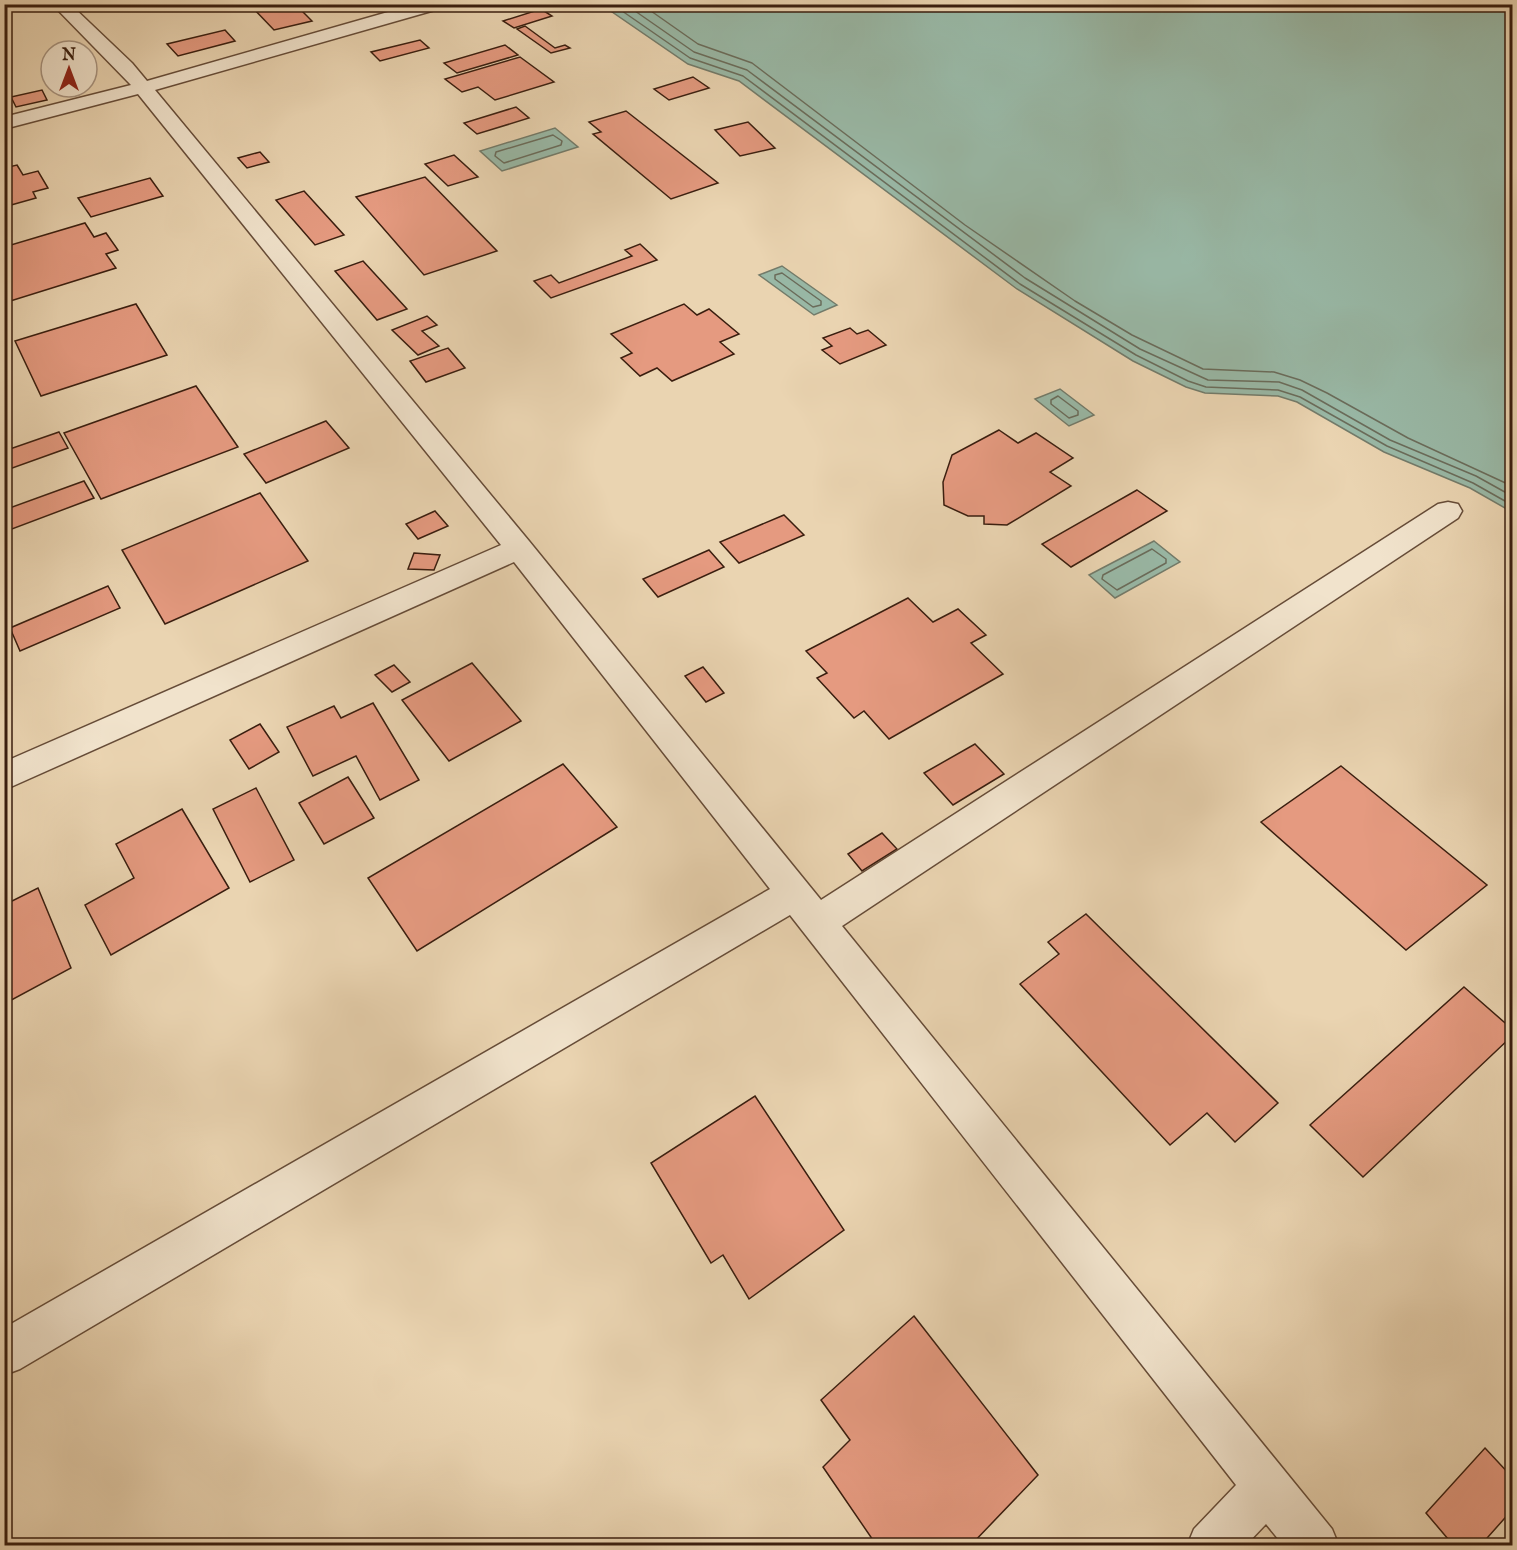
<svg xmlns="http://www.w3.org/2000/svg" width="1517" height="1550" font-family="'IM FELL English',serif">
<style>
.water{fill:#99b9a7;stroke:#737b6a;stroke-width:1.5}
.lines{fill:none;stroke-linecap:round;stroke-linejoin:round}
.shore{stroke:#6a6c5b;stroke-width:1.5}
.building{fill:#e59a80;stroke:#3a1e0f;stroke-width:1.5}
.minor-casing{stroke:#664c38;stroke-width:3}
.minor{fill:#f1e3cc;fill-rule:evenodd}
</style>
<rect width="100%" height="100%" fill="#ead4b1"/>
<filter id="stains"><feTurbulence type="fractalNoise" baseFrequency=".00333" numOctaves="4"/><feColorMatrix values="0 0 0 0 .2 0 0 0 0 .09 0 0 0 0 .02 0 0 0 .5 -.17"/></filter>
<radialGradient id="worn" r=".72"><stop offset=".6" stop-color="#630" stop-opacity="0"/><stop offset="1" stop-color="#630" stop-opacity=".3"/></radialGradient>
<g class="water">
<polygon points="602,5 1512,5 1512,512 1470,488 1384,452 1297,402 1278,396 1205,393 1186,387 1133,361 1017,289 739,81 688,64"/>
<polygon points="555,128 578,147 502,171 480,151"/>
<polygon points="782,266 837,305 814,315 759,275"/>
<polygon points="1060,389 1094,415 1069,426 1035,399"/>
<polygon points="1154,541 1180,562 1115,598 1089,575"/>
</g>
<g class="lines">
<g class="shore">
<polyline points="612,4 690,58 743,76 1020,284 1136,355 1188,381 1206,387 1278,390 1300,397 1387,446 1473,483 1512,505"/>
<polyline points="625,4 694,52 747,70 1025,278 1140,349 1208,380 1279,382 1302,390 1390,440 1476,476 1512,496"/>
<polyline points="641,4 698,44 752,63 965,225 1075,301 1132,335 1203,369 1274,372 1300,380 1327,393 1408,438 1512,486"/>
<polygon points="553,135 562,141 561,145 504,163 495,156 496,152"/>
<polygon points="782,273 821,301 821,305 813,307 775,279 775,275"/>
<polygon points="1058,396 1078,411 1078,415 1069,418 1051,404 1051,400"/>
<polygon points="1152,549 1166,559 1166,563 1117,590 1102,579 1103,575"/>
</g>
</g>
<g class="building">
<polygon points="249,4 295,4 312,21 274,30"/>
<polygon points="541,9 552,16 514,28 503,21"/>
<polygon points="525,26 555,48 565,45 570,48 551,53 517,29"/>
<polygon points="225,30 235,41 178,56 167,44"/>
<polygon points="420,40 429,48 380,61 371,52"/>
<polygon points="505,45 518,55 457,73 444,63"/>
<polygon points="520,57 554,82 495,100 478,87 462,92 445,79"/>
<polygon points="693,77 709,88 669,100 654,89"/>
<polygon points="42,90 47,100 16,107 11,97"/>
<polygon points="516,107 529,118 477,134 464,123"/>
<polygon points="626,111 718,183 671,199 593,134 601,132 589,122"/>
<polygon points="748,122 775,148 740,156 715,130"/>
<polygon points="260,152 269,162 247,168 238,158"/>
<polygon points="454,155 478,177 448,186 425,164"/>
<polygon points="17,165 23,175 38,171 48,188 33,192 36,198 4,207 4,168"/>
<polygon points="425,177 497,251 424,275 356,197"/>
<polygon points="150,178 163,196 91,217 78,198"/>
<polygon points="304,191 344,235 315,245 276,200"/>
<polygon points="85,223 94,237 106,233 118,250 106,254 116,268 4,303 4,247"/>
<polygon points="640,244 657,260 551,298 534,281 551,275 559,283 632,256 625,250"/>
<polygon points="363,261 407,309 377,320 335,271"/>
<polygon points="136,304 167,355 41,396 15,341"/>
<polygon points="684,304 697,315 709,309 739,334 720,342 734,354 672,381 657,368 640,376 621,358 632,353 611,334"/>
<polygon points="427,316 437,325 422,331 439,346 418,355 392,330"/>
<polygon points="850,328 857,334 868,330 886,345 840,364 822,350 832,346 823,338"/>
<polygon points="448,348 465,368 426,382 410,361"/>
<polygon points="196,386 238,447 101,499 64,433"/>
<polygon points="326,421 349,448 266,483 244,454"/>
<polygon points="999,430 1018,443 1036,433 1073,458 1050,472 1071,486 1007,525 984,524 984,516 968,516 944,505 943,482 952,455"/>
<polygon points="59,432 68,448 4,471 4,451"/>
<polygon points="84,481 94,498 4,532 4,510"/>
<polygon points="1137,490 1167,511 1071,567 1042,544"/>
<polygon points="260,493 308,561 165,624 122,550"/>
<polygon points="435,511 448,526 418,539 406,524"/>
<polygon points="784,515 804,535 739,563 720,542"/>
<polygon points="709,550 724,567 658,597 643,579"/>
<polygon points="414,553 440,555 434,570 408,569"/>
<polygon points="108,586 120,608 20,651 10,628"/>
<polygon points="908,598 933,622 958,609 986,635 971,643 1003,674 889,739 864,711 854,718 817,678 827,673 806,651"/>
<polygon points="472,663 521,721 449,761 402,700"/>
<polygon points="394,665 410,682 392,692 375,675"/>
<polygon points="703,667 724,693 706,702 685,676"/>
<polygon points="373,703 419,780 380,800 356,756 313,776 287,727 334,706 341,718"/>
<polygon points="260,724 279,752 249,769 230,740"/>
<polygon points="975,744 1004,774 953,805 924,773"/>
<polygon points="563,764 617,827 417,951 368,878"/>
<polygon points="1341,766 1487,885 1406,950 1261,822"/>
<polygon points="348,777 374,818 324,844 299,803"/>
<polygon points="256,788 294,860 250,882 213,809"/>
<polygon points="182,809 229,888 111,955 85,905 134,878 116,844"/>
<polygon points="882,833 897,849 862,871 848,854"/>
<polygon points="38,888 71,968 4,1004 4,905"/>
<polygon points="1086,914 1278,1103 1235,1142 1207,1113 1170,1145 1020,984 1059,954 1048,942"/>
<polygon points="1464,987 1512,1029 1512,1036 1363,1177 1310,1125"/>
<polygon points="755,1096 844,1230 749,1299 723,1255 711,1263 651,1163"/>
<polygon points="914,1316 1038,1475 970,1546 877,1546 823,1467 850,1440 821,1400"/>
<polygon points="1485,1448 1512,1477 1512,1510 1480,1546 1454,1546 1426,1513"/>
</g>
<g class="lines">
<g class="minor-casing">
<polygon id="minor" points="52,4 70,4 132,63 147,81 416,4 444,4 442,8 155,90 529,541 821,900 1438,504 1448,502 1458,504 1462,511 1458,518 842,926 1332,1529 1339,1546 1284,1546 1266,1524 1245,1546 1187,1546 1194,1529 1236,1485 790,915 20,1369 4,1375 4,1328 770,889 514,562 4,790 4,762 501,545 138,94 4,129 4,117 131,85"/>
</g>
<use href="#minor" class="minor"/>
</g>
<rect width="1517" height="1550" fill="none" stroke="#ead4b1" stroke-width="24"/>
<rect x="6" y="6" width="1505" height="1538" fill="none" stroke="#3a1e0f" stroke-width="3"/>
<rect x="12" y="12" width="1493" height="1526" fill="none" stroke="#3a1e0f" stroke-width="1.5"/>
<g transform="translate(69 69)"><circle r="28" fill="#f1e3cc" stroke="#a89480" stroke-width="1.5"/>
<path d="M0-4.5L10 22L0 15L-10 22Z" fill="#8f2418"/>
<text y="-9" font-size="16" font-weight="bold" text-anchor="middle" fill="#3a1e0f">N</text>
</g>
<rect width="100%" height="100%" filter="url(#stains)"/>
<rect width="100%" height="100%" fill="url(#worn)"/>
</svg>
